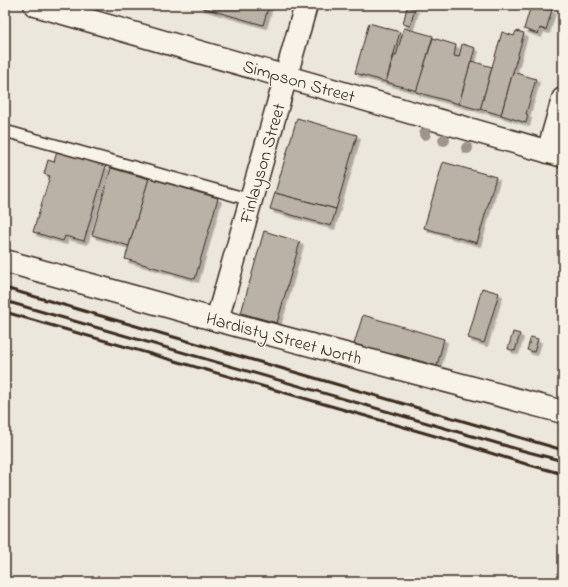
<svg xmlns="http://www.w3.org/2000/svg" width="568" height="587" font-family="'Indie Flower',sans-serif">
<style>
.building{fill:#bab2a7;stroke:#3b2a1e;filter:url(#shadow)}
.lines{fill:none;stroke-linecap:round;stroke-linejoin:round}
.service-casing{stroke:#3b2a1e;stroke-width:14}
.minor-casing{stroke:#3b2a1e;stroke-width:25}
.secondary-casing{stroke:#3b2a1e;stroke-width:25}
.service{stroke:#f7f3e8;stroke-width:11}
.minor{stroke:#f7f3e8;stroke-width:22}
.secondary{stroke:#f7f3e8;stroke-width:22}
.rail{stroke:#3b2a1e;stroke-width:3}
.tree{fill:#9f958a}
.labels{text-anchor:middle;stroke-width:3;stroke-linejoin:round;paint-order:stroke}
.street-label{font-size:18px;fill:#3b2a1e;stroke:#f7f3e8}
</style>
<defs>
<filter id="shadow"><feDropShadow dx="3.5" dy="3.5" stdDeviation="0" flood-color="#0004"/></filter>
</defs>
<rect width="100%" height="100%" fill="#ece7dc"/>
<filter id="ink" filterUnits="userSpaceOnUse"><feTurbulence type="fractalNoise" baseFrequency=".025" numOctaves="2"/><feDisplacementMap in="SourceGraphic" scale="8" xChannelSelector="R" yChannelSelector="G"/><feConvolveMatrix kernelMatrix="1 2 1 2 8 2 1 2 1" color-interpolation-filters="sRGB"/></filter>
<g filter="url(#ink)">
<g class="building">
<polygon points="201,5 269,5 263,25 200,7"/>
<polygon points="531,5 536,5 552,10 546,30 540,28 538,34 524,29"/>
<polygon points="407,7 415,9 410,26 403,24"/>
<polygon points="369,23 400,32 386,82 355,73"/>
<polygon points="404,28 433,36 417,91 386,82 394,56 396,56"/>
<polygon points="516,31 524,33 501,115 480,109 502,32 514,36"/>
<polygon points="433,38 456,45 454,56 459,57 462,44 475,48 459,104 416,92"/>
<polygon points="471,61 492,67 480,110 459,104"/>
<polygon points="513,72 536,79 526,114 528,115 526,123 501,115"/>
<polygon points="297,118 357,135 336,209 275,193"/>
<polygon points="57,151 106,166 84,241 65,236 63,241 33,232 50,176 44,174 48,160 54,162"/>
<polygon points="443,162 496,177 477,243 424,228"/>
<polygon points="111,168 149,179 129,246 92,235"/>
<polygon points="149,178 218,198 195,279 125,259"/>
<polygon points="275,193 336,209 331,226 270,209"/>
<polygon points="264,231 300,242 277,323 241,313"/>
<polygon points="482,288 499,293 484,343 468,338"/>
<polygon points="363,315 444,339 437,366 396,354 395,356 354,344"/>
<polygon points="513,332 520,334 515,351 508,349"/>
<polygon points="531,337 538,339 534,352 527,350"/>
</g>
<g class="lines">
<g class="service-casing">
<polyline id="service" points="5,131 251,200"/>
</g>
<g class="minor-casing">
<g id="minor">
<polyline points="548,152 563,99"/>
<polyline points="5,261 217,320 563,412"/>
<polyline points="217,320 306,5"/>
</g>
</g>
<g class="secondary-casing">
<polyline id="secondary" points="35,5 563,156"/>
</g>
<use href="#service" class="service"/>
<use href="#minor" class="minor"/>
<use href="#secondary" class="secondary"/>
<g class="rail">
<polyline points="5,288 563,450"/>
<polyline points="5,301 517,449 563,461"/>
<polyline points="5,312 442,438 526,464 563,474"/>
</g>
</g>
<g class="tree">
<circle cx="425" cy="134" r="6"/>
<circle cx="444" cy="140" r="6"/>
<circle cx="467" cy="148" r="6"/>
</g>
</g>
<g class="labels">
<g class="street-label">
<text transform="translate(299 81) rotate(16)" y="6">Simpson Street</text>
<text transform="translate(262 163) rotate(-74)" y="6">Finlayson Street</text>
<text transform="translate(284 338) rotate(15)" y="6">Hardisty Street North</text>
</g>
</g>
<rect width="568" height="587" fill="none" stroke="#f7f3e8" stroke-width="20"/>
<rect x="10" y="10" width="548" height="567" fill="none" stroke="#3b2a1e" stroke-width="1.5" filter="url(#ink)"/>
</svg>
